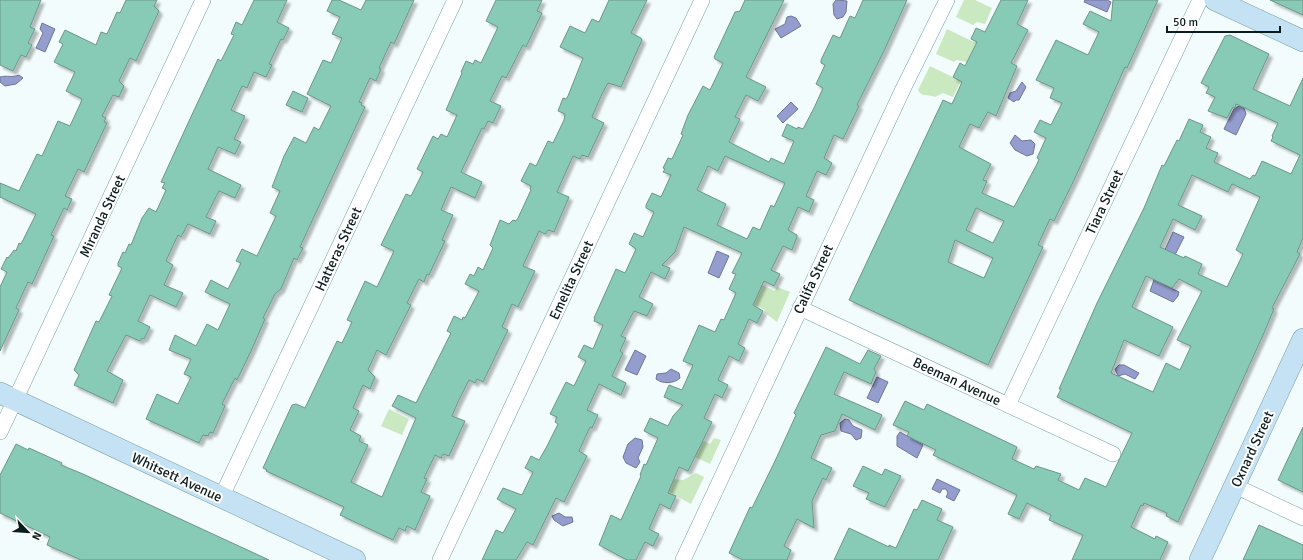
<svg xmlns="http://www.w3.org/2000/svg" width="1303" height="560" font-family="Signika,sans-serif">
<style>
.green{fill:#cbe9c0}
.water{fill:#959dcf;stroke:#6c769a}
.building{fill:#87cab5;stroke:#6d9588;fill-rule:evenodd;filter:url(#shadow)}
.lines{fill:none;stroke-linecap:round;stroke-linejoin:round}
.street-casing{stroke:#75a0a6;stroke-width:16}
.secondary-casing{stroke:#75a0a6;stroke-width:22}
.street{stroke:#fff;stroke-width:15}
.secondary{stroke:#c5e1f4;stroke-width:21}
.labels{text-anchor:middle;stroke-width:4;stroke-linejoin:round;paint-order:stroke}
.street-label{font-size:14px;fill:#0b1c1f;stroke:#fff}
</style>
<defs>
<filter id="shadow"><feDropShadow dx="3.5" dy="3.5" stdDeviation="1" flood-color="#0004"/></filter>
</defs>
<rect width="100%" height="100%" fill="#f3fcfd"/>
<g class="green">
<polygon points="964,0 975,0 992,8 985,24 977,22 973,25 956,17"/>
<polygon points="947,29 976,43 967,62 957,60 954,62 936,54"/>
<path d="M930 66 961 81 953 97 943 93 935 97C929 94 922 98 918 90Z"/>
<polygon points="762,285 775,291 777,287 790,292 777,322 764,312 765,310 753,304"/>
<polygon points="389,409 409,419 402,435 381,426"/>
<polygon points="714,438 721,440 710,464 684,452 704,441 710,444"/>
<polygon points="696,473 704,477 691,504 665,490 674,479 683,480"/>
</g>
<g class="water">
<polygon points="836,0 847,1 846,12 843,17 837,19 834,15 833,4"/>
<polygon points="1085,0 1107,0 1111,2 1107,12 1084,2"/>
<polygon points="791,16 796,18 801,26 781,38 775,29 785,24 787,17"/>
<polygon points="42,23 55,29 45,52 36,48 43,33 40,29"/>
<path d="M19 75 23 78 16 84 5 86 0 82V77C7 75 12 78 19 75Z"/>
<polygon points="1022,82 1026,87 1019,100 1016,100 1014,102 1008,98 1010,93 1016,91"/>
<polygon points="791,102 798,109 783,123 777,116"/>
<polygon points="1239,106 1244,108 1246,114 1236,135 1224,129 1234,109"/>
<polygon points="1015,135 1022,141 1031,140 1035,144 1033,154 1027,156 1015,150 1010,143"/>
<polygon points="1173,232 1184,237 1173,259 1164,252"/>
<polygon points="717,251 729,256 719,278 708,273"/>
<polygon points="1154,280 1179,292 1178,296 1173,302 1150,291"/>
<polygon points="635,350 646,356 637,375 625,370"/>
<polygon points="1119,365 1124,365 1139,373 1135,379 1125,374 1118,376 1115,369"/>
<path d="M671 369 679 373 680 378C674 384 662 384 656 379L657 374 666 373Z"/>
<polygon points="877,377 888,382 878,403 867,398"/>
<polygon points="845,419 849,420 853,426 862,430 861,438 856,440 851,434 841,431 840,423"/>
<polygon points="900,432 923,445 917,458 897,446 897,436"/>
<polygon points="635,438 642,440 643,447 638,458 640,462 636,468 626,463 623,457 628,444"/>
<polygon points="937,479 960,490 954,501 946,497 948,493 946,489 942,489 940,493 932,489"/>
<polygon points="559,513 565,517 572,517 573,522 563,526 554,520 552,516"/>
</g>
<g class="building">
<polygon points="0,0 41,0 30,27 35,29 28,43 32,45 26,57 21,55 13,71 0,65"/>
<polygon points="126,0 157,0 154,6 159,11 136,61 130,58 119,81 124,86 119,97 113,95 102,116 106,118 104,122 107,123 84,172 78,169 65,196 72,199 67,210 64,208 51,235 54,236 32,284 28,282 16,308 19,310 0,351 0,287 7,272 1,269 7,257 8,258 14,250 16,251 19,243 21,244 36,214 0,197 0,183 19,191 37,154 42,156 58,121 70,126 81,102 82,99 66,91 75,72 54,62 63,44 59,42 65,30 96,45 101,32 107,34 117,12 120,13"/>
<polygon points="254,0 287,0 277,22 289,28 283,40 281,39 269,64 272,65 266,77 254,72 247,88 242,86 231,110 245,116 234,139 241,142 235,154 218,147 208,169 241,185 235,198 219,191 206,217 216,221 210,234 188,224 181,237 178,235 166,261 173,265 164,285 183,293 176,307 150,295 138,321 150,327 144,339 142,338 140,341 126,335 107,371 123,380 113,403 74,385 79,375 74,370 96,321 99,322 112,296 109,295 122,268 118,266 118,263 123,252 125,253 129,244 131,245 142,218 149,208 156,212 166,190 162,188 165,183 161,182 189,121 218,59 221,61 234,35 231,34 236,22 242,25"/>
<polygon points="332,0 339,0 361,10 366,0 414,0 394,44 391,42 379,68 381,69 376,81 370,78 359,102 362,103 361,105 365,107 300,247 303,248 297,260 294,258 281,289 275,294 263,318 265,319 252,349 237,380 235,378 222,404 225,406 213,433 210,432 208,436 203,435 199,443 146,419 157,394 178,404 191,377 184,374 191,359 169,350 175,335 196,346 207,324 218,330 230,304 205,292 211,280 228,289 241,263 236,261 242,249 257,256 276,216 270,213 280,191 272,187 284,156 294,137 306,143 314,127 319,130 331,106 307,94 323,60 331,63 342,38 332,34 340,17 327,11"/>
<polygon points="496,0 542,0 537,11 542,13 526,47 523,45 506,78 502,76 490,101 501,106 493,123 488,121 484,129 482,128 461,172 482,182 475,198 451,187 441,210 453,215 442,240 445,241 429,275 427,274 424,282 419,279 407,303 411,305 386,355 377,350 368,370 375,377 370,389 363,385 353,408 359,411 350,430 361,436 359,441 368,445 351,482 382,497 416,418 392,406 398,395 416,403 451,333 447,331 454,316 462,320 463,317 465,318 479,291 465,284 470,274 474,276 478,267 483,270 493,248 490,245 500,220 509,224 513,220 516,221 518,218 531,190 530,189 531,186 521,181 530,163 536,166 548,141 553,143 564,120 565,114 558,111 563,98 566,99 568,96 583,58 560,47 570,26 585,33 592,19 599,22 609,0 647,0 631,33 641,38 642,40 621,87 608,83 602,94 592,117 604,123 588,157 582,155 580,159 573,156 557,192 569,197 554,232 548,230 545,234 539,231 523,266 535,271 518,307 512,304 502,327 508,330 483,382 477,379 475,383 469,380 458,402 452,416 465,421 449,456 443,454 441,458 435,455 424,478 427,479 421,492 430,496 415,530 407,526 405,531 399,528 393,540 340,515 344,507 266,471 267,470 263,468 292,405 296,404 305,408 337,341 342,343 352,322 347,320 365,281 377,287 394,251 381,245 406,194 411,196 423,172 417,169 433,136 438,139 441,134 447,137 457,115 446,110 462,73 461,72 466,61 473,64 475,60 481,63 498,27 486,21"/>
<path d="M745 0H784L746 77 766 87 758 101 746 95 735 117 740 119 729 142 769 162 771 158 784 164 794 141 782 136 787 124 797 129 798 127 803 129 814 108 823 88 816 84 825 65 821 63V60L833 35 840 38 850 16 855 18 863 0H907L884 51 857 105 859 106 843 139 834 135 824 158 832 163 826 175 817 171 806 196 814 200 809 212 798 207 788 230 797 235V237L792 250 783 246 771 270 780 274 774 286 764 281 753 305 763 311 757 323 749 319 738 344 745 348 739 361 729 356 718 380 728 385 722 398 715 394 704 418 712 422 688 471 679 467 674 479 668 493 676 496 670 509 660 504 649 529 659 534 653 546 645 542 636 560H627L599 545 611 515 621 520 641 476 640 475 644 464 646 465 658 438 644 431 650 418 668 426 673 416 683 405 664 397 669 385 682 390 693 365 683 361 699 325 715 332 721 319 724 320 736 293 729 289 736 274 732 273 742 253 684 227 675 252 662 265 670 268 665 279 651 272 639 297 653 304 647 316 634 311 621 336 626 338 620 351 623 353 612 376 626 383 621 395 599 384 587 410 598 415 592 428 590 427 579 451 587 456 564 502 556 498 533 545 527 542 516 560H482L496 530 503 533 516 509 497 499 503 488 522 495 533 472 525 468 531 456 539 460 546 448 558 424 555 422 557 417 550 414 566 382 574 386 586 361 578 357 584 345 593 349 603 325 594 321 595 318H594L616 269 625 273 636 249 629 244 634 233 643 237 654 212 646 208V205L652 193 661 197 671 175 663 172 665 169 663 168 668 158 672 159 683 135 681 134 688 115 703 86 710 90 723 63 715 59 714 57 735 12 740 11ZM725 156 785 183 774 207 771 205 760 230 753 227 747 239 717 225 726 204 697 190 708 166 718 171Z"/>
<path d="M1001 0H1028L1017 24 1028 30 1011 63 1017 66 996 116 988 112 979 128 970 124 959 147 991 164 983 180 987 181 982 193 1014 207 1037 164 1039 159 1037 158 1046 138 1034 132 1040 120 1051 125 1062 103 1050 98 1054 88 1036 80 1056 40 1088 55 1099 32 1083 24 1090 11 1111 21 1113 0H1158L1127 68 1125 67 1076 176 1054 221 1050 219 1038 245 1043 247 988 365 849 300 943 100 952 104 962 82 953 77 960 63 965 66 977 42 971 39 976 28 985 32ZM976 208 1004 221 993 243 966 230ZM955 240 993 258 984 278 948 262Z"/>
<polygon points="1270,0 1303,0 1303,15"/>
<path d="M1230 35 1269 54 1253 89 1290 106 1303 78V238L1297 252 1300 254 1272 308 1274 309 1264 333 1178 522 1166 516 1167 513 1144 503 1143 506 1141 505 1131 527 1155 539 1156 536 1168 542 1160 560H1072L1083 535 1049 520 1051 515 1027 503 1019 519 1008 514 1017 495 933 455 936 450 907 436 909 432 893 425 905 401 924 410 927 404 1017 447 1012 459 1034 469 1036 466 1061 474 1058 480 1079 490 1085 478 1106 487 1132 433 1057 397 1061 389H1059L1097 303 1144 208 1162 165 1164 166 1177 140 1179 141 1189 119 1203 125 1200 132 1211 137 1206 148 1218 153 1214 162 1250 179 1253 175 1255 176 1262 161 1291 174 1300 155 1271 141 1273 137 1272 136 1278 123 1236 104 1235 108 1233 107 1227 118 1208 111 1215 97 1206 93 1209 87 1201 83 1225 36ZM1192 175 1228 192 1232 184 1260 197 1236 250 1243 254 1227 287 1198 274 1202 264 1185 256 1184 258 1160 247 1173 219 1195 230 1202 216 1178 205ZM1146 276 1172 288 1179 279 1202 291 1177 340 1191 346 1180 370 1166 363 1153 392 1111 373 1124 340 1159 356 1173 327 1132 307Z"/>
<polygon points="293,91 308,98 302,112 286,105"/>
<polygon points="826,347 860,364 868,350 881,356 874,369 876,372 871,384 844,372 834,394 882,415 875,430 842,414 835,431 821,435 811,458 832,468 826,480 823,478 812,501 814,528 797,519 784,546 791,550 787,560 743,560 729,553 750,507 752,508 775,461 796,415 794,413"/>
<polygon points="1303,427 1303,492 1278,480"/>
<polygon points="16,444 28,450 29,448 62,463 61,465 83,474 269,560 81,560 47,545 50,537 0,513 0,475"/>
<polygon points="863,466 882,475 885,469 901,476 885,507 866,499 869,493 853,486"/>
<polygon points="922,500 942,509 937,520 953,527 938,560 834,560 849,528 889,547 889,545 896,548 914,509 917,510"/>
<polygon points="1259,525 1303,545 1303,560 1243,560"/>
</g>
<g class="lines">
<g class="street-casing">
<g id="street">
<polyline points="800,308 1113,454"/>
<polyline points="1008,405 1200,0"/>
<polyline points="0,432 203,0"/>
<polyline points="1235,486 1303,518"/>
<polyline points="221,498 455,0"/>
<polyline points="440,560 702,0"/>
<polyline points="683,560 903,89 947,0"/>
</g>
</g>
<g class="secondary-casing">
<g id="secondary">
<polyline points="1215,0 1303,41"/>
<polyline points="0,393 355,560"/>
<polyline points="1200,560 1303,339"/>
</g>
</g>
<use href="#street" class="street"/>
<use href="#secondary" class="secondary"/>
</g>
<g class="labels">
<g class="street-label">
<text transform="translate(1104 202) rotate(-65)" y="5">Tiara Street</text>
<text transform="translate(102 216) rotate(-65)" y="5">Miranda Street</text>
<text transform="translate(338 249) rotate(-65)" y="5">Hatteras Street</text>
<text transform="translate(813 279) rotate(-65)" y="5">Califa Street</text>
<text transform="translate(571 280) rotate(-65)" y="5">Emelita Street</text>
<text transform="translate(957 381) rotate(25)" y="5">Beeman Avenue</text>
<text transform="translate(1252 449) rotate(-65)" y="5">Oxnard Street</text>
<text transform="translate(177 477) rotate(25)" y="5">Whitsett Avenue</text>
</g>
</g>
<g transform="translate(28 532) rotate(115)" stroke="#ffffff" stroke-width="3" paint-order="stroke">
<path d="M0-3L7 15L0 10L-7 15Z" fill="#0b1c1f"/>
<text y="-6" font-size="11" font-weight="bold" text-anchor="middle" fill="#0b1c1f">N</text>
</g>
<path d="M1167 26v6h113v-6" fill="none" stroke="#0b1c1f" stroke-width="2"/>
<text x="1173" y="26" font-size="12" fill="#0b1c1f" stroke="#ffffff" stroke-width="3" paint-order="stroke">50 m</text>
</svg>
